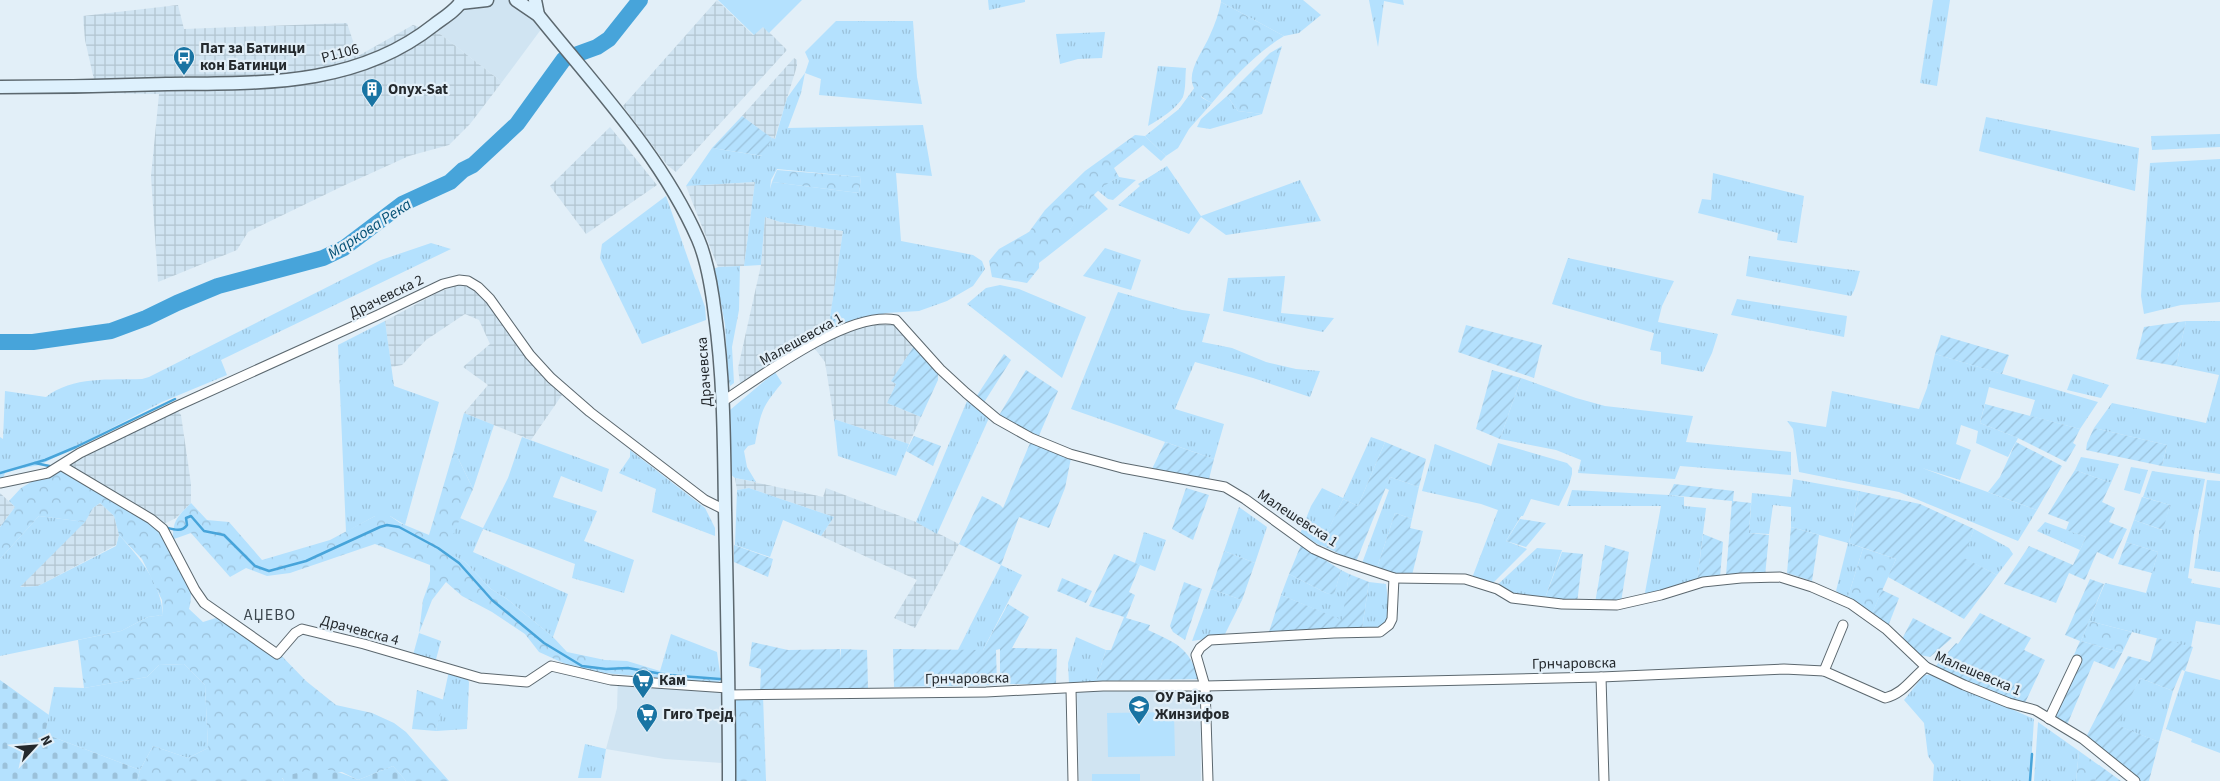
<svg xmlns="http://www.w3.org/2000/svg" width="2220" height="781" font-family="'Source Sans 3',sans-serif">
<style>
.built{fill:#d0e4f2}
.industrial{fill:url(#industrial-grid)}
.grass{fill:url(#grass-tufts);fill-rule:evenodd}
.forest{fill:url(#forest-crowns)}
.cemetery{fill:url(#cemetery-stones)}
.garden{fill:url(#garden-furrows)}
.pitch{fill:#b4e1fe}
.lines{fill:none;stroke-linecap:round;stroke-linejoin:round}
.stream{stroke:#47a4da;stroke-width:2.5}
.river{stroke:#47a4da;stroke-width:16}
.minor-casing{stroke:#5c686f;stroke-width:11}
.secondary-casing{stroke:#5c686f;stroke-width:15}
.minor{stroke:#fff;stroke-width:9}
.secondary{stroke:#def1fd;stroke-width:12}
.labels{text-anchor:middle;stroke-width:4.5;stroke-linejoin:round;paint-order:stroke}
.poi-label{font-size:15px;font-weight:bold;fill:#24292d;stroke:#e2eff8;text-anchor:start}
.street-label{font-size:15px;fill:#24292d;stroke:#e2eff8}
.water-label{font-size:16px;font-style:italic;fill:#035075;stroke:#e2eff8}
.neighbourhood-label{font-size:16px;letter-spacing:1px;fill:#3d484f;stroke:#e2eff8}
</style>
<defs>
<pattern id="industrial-grid" width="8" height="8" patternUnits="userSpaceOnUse" patternTransform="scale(1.25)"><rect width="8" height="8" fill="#d0e4f2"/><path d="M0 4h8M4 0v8" fill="none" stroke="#b2c4d0"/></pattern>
<pattern id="grass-tufts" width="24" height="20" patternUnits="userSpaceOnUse" patternTransform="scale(1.25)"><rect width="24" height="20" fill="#b4e1fe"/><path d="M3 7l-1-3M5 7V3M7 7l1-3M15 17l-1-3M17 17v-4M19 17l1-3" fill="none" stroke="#9bc1da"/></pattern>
<pattern id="forest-crowns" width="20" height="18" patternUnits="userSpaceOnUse" patternTransform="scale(1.25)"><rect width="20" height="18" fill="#b4e1fe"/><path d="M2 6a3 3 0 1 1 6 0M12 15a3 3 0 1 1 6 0" fill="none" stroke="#9bc1da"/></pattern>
<pattern id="cemetery-stones" width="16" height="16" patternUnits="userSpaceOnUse" patternTransform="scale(1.25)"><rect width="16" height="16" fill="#b4e1fe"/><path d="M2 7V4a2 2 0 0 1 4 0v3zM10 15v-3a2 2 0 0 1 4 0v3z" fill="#9bc1da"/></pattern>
<pattern id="garden-furrows" width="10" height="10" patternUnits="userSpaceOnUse" patternTransform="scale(1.25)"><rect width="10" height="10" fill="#b4e1fe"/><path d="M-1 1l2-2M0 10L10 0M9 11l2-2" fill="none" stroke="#9bc1da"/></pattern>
</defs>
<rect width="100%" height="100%" fill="#e2eff8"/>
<g class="built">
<polygon points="487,0 516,0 545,24 502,82 440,34 429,29 452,11"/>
<polygon points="618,675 723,683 722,763 665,759 606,749 617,708"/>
<polygon points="1200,688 1201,781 1079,781 1077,690"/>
</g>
<g class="industrial">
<polygon points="717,0 753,35 763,26 787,50 676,172 667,165 623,106"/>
<polygon points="178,5 184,29 347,23 358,56 413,25 440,34 502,82 470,124 449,145 409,156 345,185 248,232 237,250 158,282 151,176 159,94 97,93 85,40 83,16"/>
<polygon points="794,58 797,60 797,66 774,140 742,116"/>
<polygon points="610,127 657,185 586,234 550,186"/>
<polygon points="755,182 744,266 718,267 686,186"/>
<polygon points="765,217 780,222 843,231 828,330 770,364 746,382 740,383 738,368 761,265"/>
<polygon points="459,284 470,285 492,308 538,372 562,395 531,440 464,413 488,385 463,367 490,344 479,320 465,314 426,340 402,365 391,367 385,321 437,293"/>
<polygon points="871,324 895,325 914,346 892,381 896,384 887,403 921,417 909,444 834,419 825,362 812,345 843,328"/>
<polygon points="176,409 181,415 191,484 191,503 176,518 164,524 75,469 69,464"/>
<polygon points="735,478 823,497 826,488 916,522 959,544 915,628 894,618 917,580 821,536 834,517 749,488 737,490"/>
<polygon points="0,493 15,507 0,527"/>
<polygon points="100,503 114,516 119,535 116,545 38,586 19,587 93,508"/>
</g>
<g class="grass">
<polygon points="988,0 1025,0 1025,2 989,10"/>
<polygon points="1221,0 1303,0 1321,15 1299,33 1284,36 1221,2"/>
<polygon points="1369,0 1403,0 1404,5 1384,1 1378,47"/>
<polygon points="1933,0 1950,0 1937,86 1920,83"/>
<path d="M836 21H913L917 77 922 104 819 95 821 79 805 73 801 93 788 128 923 125 932 176 896 173 901 241 973 255 982 261 985 269 973 286 947 301 919 311 886 313 828 330 843 231 780 222 765 217 761 265 744 266 755 182 686 186 712 148 762 156 772 138 775 139 787 98 805 73 809 61 805 52ZM777 169 861 177 859 193 772 182 770 189 771 180Z"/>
<polygon points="1105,32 1102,58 1078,59 1060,64 1056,34"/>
<path d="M1158 66 1186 68C1185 78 1186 88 1183 97 1177 108 1159 120 1148 126Z"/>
<polygon points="1195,87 1202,98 1212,103 1189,129 1178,148 1166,156 1145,136 1179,109"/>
<polygon points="1227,96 1238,111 1262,114 1210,129 1197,127 1201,119"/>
<polygon points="1986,117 2139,148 2135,191 1979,151"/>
<polygon points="2220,134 2220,147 2152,150 2151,136"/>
<polygon points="2220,159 2220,302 2181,305 2144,314 2141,296 2150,163"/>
<polygon points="1167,166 1201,216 1300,180 1321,221 1226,235 1201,217 1189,234 1118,205 1140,186 1138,184"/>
<polygon points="1713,173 1804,196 1797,243 1777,240 1778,233 1698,213 1702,199 1711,200"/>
<polygon points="1119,177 1136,180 1113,200 1108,199 1097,190 1102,186"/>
<polygon points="1093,194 1108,209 1039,263 1070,229 1088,200"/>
<polygon points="666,196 705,307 706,320 642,344 600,258 602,244"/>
<path d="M431 243 451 249 221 360 227 375 162 402 40 465 6 471 2 480 0 481V437L3 439 5 391 46 397C72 376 111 380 142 379L149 377 381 260Z"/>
<polygon points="1105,248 1141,260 1131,290 1083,276"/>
<path d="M1749 256 1860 271C1857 280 1856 289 1851 296L1746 276Z"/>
<polygon points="1568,258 1674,281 1662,306 1658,322 1718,334 1712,353 1703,372 1661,364 1661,352 1650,350 1654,333 1552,304"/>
<polygon points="740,266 739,310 732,347 734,383 730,386 728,377 725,324 714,269 718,267"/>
<polygon points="1285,276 1281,313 1334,318 1323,332 1223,311 1228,278"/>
<polygon points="1000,285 1019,289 1086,317 1062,378 967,304 986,288"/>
<polygon points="1118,292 1182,310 1210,314 1202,342 1232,348 1266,362 1296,369 1320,371 1310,397 1253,378 1195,362 1175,409 1224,424 1214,459 1071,409"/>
<polygon points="1737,299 1847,316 1844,337 1731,315"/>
<polygon points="385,321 394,386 439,402 405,525 390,516 375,516 346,532 338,345"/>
<polygon points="2186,321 2220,321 2220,474 2162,466 2167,445 2094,428 2112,403 2206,423 2219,375 2176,366"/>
<polygon points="1935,354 2098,402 2080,429 2030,416 2035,400 1989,387 1980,423 2018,438 2008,457 1976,443 1978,431 1961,425 1956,444 1971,450 1960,480 1922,468 2037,510 2018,541 1899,492 1799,472 1793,429 1787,421 1826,427 1832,391 1919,409 1927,388"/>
<path d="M775 372 782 383C760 409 761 413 755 444L748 446 744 451 747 467 756 482 735 478 730 474V410Z"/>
<polygon points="2073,374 2109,385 2101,398 2067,390"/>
<polygon points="1521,378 1576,398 1605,406 1693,416 1686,442 1791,452 1791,475 1680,466 1675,479 1578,473 1581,460 1556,450 1500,439"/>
<polygon points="967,401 989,418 937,534 916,522"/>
<polygon points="464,413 494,425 473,489 454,450"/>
<polygon points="834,419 909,444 896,476 838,456"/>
<polygon points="522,437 609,469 602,492 561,476 553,497 597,511 584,541 634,560 624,593 572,578 575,564 483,529 473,552 568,594 553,637 507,599 491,589 465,562 445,551 460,518 483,528 508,478"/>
<polygon points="1371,437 1385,442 1358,506 1343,499 1321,546 1300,534 1311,506 1322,488 1343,498"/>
<polygon points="1498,443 1567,463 1572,468 1572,474 1569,485 1559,506 1531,499 1523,516 1521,516 1506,541 1527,549 1491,585 1472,578 1498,510 1481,504 1422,491 1435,444 1491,466"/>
<polygon points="630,450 705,508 715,528 715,536 652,512 656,489 619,473 630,457"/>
<polygon points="2081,457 2119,464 2111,483 2075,470"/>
<polygon points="2131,467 2148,470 2140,494 2124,490"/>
<polygon points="2152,471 2205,479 2194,534 2188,578 2192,579 2191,583 2220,588 2220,625 2196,621 2191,647 2089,621 2105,583 2146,593 2158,552 2126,542 2134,520 2162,530 2170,505 2143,497"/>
<polygon points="1390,477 1419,487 1412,519 1395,513 1376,571 1361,566 1389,490 1385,488"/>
<polygon points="1793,479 1859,491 1849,543 1863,548 1847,600 1836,591 1848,543 1791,527 1791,507 1773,505 1769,534 1749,533 1752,493 1791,497"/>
<polygon points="2207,480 2220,481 2220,572 2194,568"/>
<polygon points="749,488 834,517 821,536 783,520 770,557 735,545 737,490"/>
<polygon points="1572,490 1669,495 1684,497 1684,506 1706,508 1697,582 1644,598 1661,506 1567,506"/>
<polygon points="1239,507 1267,527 1255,563 1224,551"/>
<path d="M39 516 85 522 20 587 38 586 116 546 119 535C140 558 161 583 163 615L148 617 121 631 0 656V559Z"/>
<polygon points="2045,522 2086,537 2080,550 2037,531"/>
<polygon points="1974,529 2009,548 2013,554 1997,575 1963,558"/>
<polygon points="1144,532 1166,540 1155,571 1135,563"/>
<polygon points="1537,548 1562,550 1544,601 1511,595 1495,587"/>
<polygon points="1001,565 1022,575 983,650 958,650"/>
<polygon points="1341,570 1349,574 1343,621 1281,595 1289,574 1326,593 1334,594"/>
<polygon points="1369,582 1386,584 1390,616 1385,626 1368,631 1362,629"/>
<polygon points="1211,589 1242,600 1224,636 1192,641"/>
<polygon points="419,633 441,641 435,663 413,655"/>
<polygon points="671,634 717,652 721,680 660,671"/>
<polygon points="1076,637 1106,650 1096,681 1069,684 1068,663"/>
<polygon points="184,664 205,685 208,748 188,758 153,746 140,770 45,734 54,687 84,688 147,677 159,665"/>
<polygon points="449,671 467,679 469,682 467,729 436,731"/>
<polygon points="2185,671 2220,680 2220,753 2191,742 2192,739 2166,729"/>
<polygon points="1924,675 1934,675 2034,719 2030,781 1933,781 1934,765 1928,756 1924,723 1904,700"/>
<polygon points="2140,678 2173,691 2159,742 2116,725"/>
<polygon points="2038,722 2079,751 2076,781 2034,781"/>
<polygon points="585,744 606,749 601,778 578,778"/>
</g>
<g class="forest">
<path d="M1221 2 1284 36C1256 53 1234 77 1212 103 1174 85 1199 60 1210 35 1215 24 1219 13 1221 2Z"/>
<polygon points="1282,46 1262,114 1238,111 1227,96 1270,53"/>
<path d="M1135 135 1145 136 1166 156 1161 161 1143 145 1114 168 1119 177C1090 192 1088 203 1071 228 1063 240 1050 252 1039 263V268L1027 283 992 277 989 261 999 249 1029 232 1045 210 1085 171Z"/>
<polygon points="777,170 861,177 859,193 772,182"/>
<path d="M454 450 473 489 446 551 465 562 491 589 507 599 553 637 567 652 605 660 627 661 660 671 721 680 717 683 581 671 539 652 525 634 492 612 462 596 446 582 432 600 419 633 423 600 430 581V565L375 544 290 573 267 576 246 568 230 577 191 533 174 539C182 561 196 585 189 609L203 622 219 617 272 646 306 681 336 705 372 713 394 723 406 732 449 781H406L393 766 358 780 342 772 282 778 284 781H137L140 770 153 746 188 758 208 748 205 685 184 664 159 665 147 677 84 688 78 640 121 631 148 617 163 615 162 600 142 559 119 535 114 516 100 503 93 508 85 522 39 516 0 559V527L15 507 9 501 21 488 33 481 46 479 69 464 75 469 164 524 173 537C173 520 178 516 191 503L207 520 229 522 262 560 330 540 375 516H390L400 523 429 535Z"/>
<polygon points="1863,548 1896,559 1871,616 1847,600"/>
<polygon points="2089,621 2132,632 2122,653 2081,641"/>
<polygon points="417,690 444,700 436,731 412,729"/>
<polygon points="728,695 763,696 766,781 729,781"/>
<polygon points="2079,751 2100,766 2095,781 2076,781"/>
</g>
<g class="cemetery">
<polygon points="0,680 49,715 45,734 140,770 137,781 0,781"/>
<path d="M393 766 406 781H284L282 777C314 768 327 765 358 780Z"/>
</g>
<g class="garden">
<polygon points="742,116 772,138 763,156 712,148"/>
<polygon points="2186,321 2176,366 2136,359 2144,327"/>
<polygon points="1466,325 1542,345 1534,378 1458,352"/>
<polygon points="1941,335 2009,355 2002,374 1935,354"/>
<polygon points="914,346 938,374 938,380 921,417 887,403 896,384 891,381"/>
<polygon points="1004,354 1011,360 983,404 976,397"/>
<polygon points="1026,370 1058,391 1038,438 998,417"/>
<polygon points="1492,370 1521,378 1500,439 1476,429"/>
<polygon points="1985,404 2080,429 2073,443 2076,445 2066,462 2018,438 1980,423"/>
<polygon points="2094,428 2167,445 2162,466 2086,450 2087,443"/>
<polygon points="914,436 941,446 933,466 906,451"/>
<polygon points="1165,442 1214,459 1209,479 1151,471"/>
<polygon points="1385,442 1426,459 1419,487 1390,477 1356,562 1321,545 1343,499 1358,506"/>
<polygon points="2016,442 2062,466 2037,510 1988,492 2000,477"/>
<polygon points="1030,443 1071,458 1065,488 1049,528 1019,517 1001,565 959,544 982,496 1000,505 1003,508"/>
<polygon points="2075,470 2111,483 2102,502 2115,508 2109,522 2127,529 2113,559 2097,552 2085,580 2069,573 2056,603 2004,584 2029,546 2073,565 2086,537 2066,530 2069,522 2048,514"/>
<polygon points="1674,484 1734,491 1733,501 1751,503 1749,533 1769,535 1765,576 1726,575 1732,501 1669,495"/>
<polygon points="1186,488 1209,495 1193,540 1172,529"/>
<polygon points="1859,491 1920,504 1974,529 1964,558 1997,575 1964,619 1888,577 1896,559 1849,543"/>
<polygon points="2142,497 2170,505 2163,530 2134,520"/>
<polygon points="1395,513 1412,519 1410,528 1423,531 1412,575 1376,571"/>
<polygon points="1520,519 1546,523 1526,547 1506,541"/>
<polygon points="1791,527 1819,535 1812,581 1787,573"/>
<polygon points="1703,534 1723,542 1720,577 1697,582"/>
<polygon points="2126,542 2158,552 2152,573 2118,564"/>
<polygon points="734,545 773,559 768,577 734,562"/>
<polygon points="1301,545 1341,570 1334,595 1326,593 1289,574"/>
<polygon points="1605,545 1629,552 1621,602 1595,603"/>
<polygon points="1224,551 1255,563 1242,600 1211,589"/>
<polygon points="1562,552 1583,554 1577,603 1544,601"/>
<path d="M1114 554 1140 565 1129 592 1135 595 1126 618 1150 625 1148 630C1178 644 1187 646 1200 679L1096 681 1106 650H1111L1124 617 1089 606Z"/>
<polygon points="1349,574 1369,582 1362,629 1268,635 1281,595 1342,620"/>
<polygon points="1062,578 1092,591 1086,603 1057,591"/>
<polygon points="2090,579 2104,584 2081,641 2122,653 2114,669 2094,661 2067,725 2051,716 2061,685 2080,641 2065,635"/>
<polygon points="1184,582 1202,589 1185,640 1173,632 1170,626"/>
<polygon points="1882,590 1899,598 1887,629 1871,616"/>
<polygon points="1008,604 1029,617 1012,648 1057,649 1056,684 1000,684 1000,649 996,650 997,685 894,687 893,649 983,650"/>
<polygon points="1980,613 2031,638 2024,650 2045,660 2025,703 1997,695 1935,667 1956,643 1958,644"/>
<polygon points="1913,618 1952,638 1930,657 1920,655 1901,641"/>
<polygon points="2157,638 2193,647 2185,671 2182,670 2173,691 2140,678 2117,725 2159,742 2149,781 2139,781 2085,739 2128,656 2150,662"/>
<polygon points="752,642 788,650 840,649 841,659 841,649 867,650 868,688 760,691 761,669 749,666"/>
<polygon points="2099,765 2121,781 2095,781"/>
</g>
<g class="pitch">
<polygon points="718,0 802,0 769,33 763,27 754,35"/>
<polygon points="1174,712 1175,756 1108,757 1107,713"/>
<rect x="1092" y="774" width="48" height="7"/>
</g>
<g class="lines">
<g class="stream">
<polyline points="35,463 54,467"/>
<polyline points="0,473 45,460 76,447 175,399"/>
<path d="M165 527C172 529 182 533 187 525L186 518 191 516 204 531 224 535 255 566 269 571 306 561 380 527 387 525 399 527 438 548 459 563 492 600 544 643 582 666 606 669 628 668 668 675 720 679"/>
<polyline points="2030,781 2032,754"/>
</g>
<polyline class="river" points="0,342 33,342 111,331 146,318 177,303 218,286 323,258 344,248 402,204 450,182 463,170 473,165 517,124 564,59 597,47 609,39 640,0"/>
<g class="minor-casing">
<g id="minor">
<path d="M722 402C762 376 848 310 896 320L940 369 966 393 997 419 1031 438 1070 454 1122 468 1225 487 1245 499 1314 549 1334 558 1394 578 1465 579 1497 589 1512 598 1562 604 1617 605 1661 595 1703 582 1741 578 1780 577 1812 587 1851 604 1886 629 1926 667 1964 685 2009 703 2035 710 2083 739 2135 781"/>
<polyline points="62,466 151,519 163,529 195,590 204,603 277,654 295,633 302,629 364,644 480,678 527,682 551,666 611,680 728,688"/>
<polyline points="0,483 48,473 80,453 177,406 378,315 443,284 459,280 468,281 478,287 490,299 530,355 551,378 590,412 705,500 725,510"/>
<polyline points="1824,671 1843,625"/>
<polyline points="1601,677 1604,781"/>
<polyline points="1071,689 1073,781"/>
<path d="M728 695 986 692 1103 686H1205L1601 677 1784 669 1824 671 1885 698C1903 694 1912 678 1926 667"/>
<polyline points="2049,719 2077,660"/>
<polyline points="1208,781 1205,686 1196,655 1200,648 1210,640 1334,633 1380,632 1389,625 1392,619 1394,578"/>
</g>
</g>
<g class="secondary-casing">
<g id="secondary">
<path d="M516 0 538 15C595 86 661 155 698 239 708 262 712 290 715 315 724 379 724 444 725 509 727 600 729 690 729 781"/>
<polyline points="535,0 538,15"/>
<polyline points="460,3 487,0"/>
<path d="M0 87C56 87 111 86 167 84 261 83 356 87 434 25 443 18 457 10 462 0"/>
</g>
</g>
<use href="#minor" class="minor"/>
<use href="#secondary" class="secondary"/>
</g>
<defs>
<g id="bus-pin" transform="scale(1.125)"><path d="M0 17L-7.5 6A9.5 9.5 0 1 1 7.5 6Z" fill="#1974a3" stroke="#e2eff8"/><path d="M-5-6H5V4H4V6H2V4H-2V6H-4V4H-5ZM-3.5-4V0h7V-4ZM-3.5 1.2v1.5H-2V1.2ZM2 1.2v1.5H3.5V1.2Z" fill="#fff"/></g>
<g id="building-pin" transform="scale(1.125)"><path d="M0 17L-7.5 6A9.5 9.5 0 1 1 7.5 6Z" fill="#1974a3" stroke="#e2eff8"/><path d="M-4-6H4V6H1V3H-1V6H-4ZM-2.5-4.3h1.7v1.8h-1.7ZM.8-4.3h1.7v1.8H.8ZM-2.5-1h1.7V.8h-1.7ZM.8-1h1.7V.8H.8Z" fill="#fff"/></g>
<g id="supermarket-pin" transform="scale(1.125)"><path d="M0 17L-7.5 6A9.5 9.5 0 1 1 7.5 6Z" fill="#1974a3" stroke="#e2eff8"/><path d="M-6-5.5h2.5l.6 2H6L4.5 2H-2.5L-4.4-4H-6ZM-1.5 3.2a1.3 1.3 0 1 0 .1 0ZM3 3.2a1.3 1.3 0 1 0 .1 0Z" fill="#fff"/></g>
<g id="school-pin" transform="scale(1.125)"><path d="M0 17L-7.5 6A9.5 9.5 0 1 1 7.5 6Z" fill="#1974a3" stroke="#e2eff8"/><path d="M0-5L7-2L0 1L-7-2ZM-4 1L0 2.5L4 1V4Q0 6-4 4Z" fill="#fff"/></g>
</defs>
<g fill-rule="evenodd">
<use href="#bus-pin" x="184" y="57"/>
<use href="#building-pin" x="372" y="89"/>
<use href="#supermarket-pin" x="643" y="680"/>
<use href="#school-pin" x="1139" y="706"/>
<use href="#supermarket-pin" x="647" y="714"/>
</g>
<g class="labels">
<g class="poi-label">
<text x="200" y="53">Пат за Батинци<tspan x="200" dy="17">кон Батинци</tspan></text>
<text x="388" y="94">Onyx-Sat</text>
<text x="659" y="685">Кам</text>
<text x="1155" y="702">ОУ Рајко<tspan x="1155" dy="17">Жинзифов</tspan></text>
<text x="663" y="719">Гиго Трејд</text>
</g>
<g class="street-label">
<text transform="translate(340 53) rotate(-15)" y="5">P1106</text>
<text transform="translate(386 296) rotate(-26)" y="5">Драчевска 2</text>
<text transform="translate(801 339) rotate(-29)" y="5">Малешевска 1</text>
<text transform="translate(704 372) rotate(-94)" y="5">Драчевска</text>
<text transform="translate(1298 518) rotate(33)" y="5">Малешевска 1</text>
<text transform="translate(360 630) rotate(15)" y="5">Драчевска 4</text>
<text transform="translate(1574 663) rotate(-1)" y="5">Грнчаровска</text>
<text transform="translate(1978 673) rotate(23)" y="5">Малешевска 1</text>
<text transform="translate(967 678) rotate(-1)" y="5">Грнчаровска</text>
</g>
<g class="water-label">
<text transform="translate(369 228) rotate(-33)" y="6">Маркова Река</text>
</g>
<g class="neighbourhood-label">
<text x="270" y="620">АЏЕВО</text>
</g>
</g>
<g transform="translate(35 746) rotate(64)" stroke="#e2eff8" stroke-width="4" paint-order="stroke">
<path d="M0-4L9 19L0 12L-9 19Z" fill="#24292d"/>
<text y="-8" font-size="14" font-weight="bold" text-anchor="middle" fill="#24292d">N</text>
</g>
</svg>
